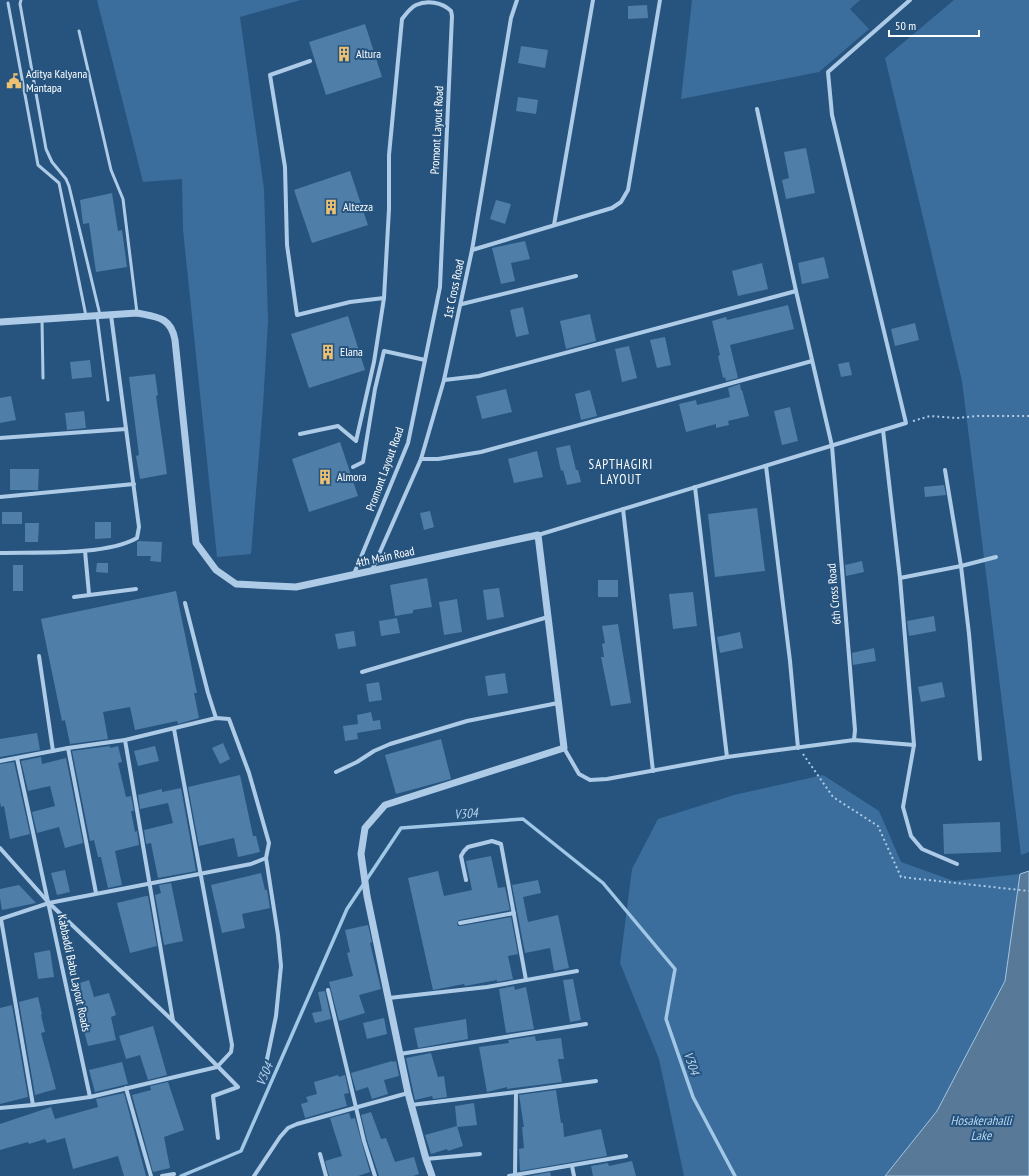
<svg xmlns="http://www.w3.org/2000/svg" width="1029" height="1176" font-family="'PT Sans Narrow',sans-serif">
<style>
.green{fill:#3b6e9d}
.water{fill:#587997;stroke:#a1c7e6}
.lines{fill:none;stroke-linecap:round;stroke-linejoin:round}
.stream{stroke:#a1c7e6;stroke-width:3.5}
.building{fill:#4f7ea8}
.path{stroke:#adcbe6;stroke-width:2;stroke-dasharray:2 3;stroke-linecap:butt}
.service{stroke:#adcbe6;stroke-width:3}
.minor{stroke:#adcbe6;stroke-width:4}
.tertiary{stroke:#adcbe6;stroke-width:7}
.labels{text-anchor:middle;stroke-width:4;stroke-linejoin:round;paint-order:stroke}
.poi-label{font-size:12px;fill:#fff;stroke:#26547f;text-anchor:start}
.street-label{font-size:12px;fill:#fff;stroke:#26547f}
.neighbourhood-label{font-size:13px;letter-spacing:1px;fill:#fff;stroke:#26547f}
.water-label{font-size:13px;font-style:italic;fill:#b8d5ed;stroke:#26547f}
</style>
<rect width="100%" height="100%" fill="#26547f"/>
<g class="green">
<polygon points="97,0 301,0 240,17 264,189 268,321 263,405 251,554 217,557 183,230 182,179 143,182"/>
<polygon points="692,0 860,0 850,9 869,29 819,72 681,99"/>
<polygon points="954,0 1029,0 1029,852 1021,855 962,381 885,58"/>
<polygon points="823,775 879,811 901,862 954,881 1020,874 1005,981 937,1111 885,1176 684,1176 659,1059 620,963 632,869 658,819 734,795"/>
</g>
<polygon class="water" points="1029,871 1029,1176 885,1176 937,1111 1005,981 1020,874"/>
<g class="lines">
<polyline class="stream" points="181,1176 241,1151 347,909 401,828 523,819 603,883 675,969 666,1019 693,1097 735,1176"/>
</g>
<g class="building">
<polygon points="647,5 648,18 628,19 628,6"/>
<polygon points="365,24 382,77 326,95 309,42"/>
<polygon points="521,46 548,50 545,68 518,63"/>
<polygon points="518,97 538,100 536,114 516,111"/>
<polygon points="806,148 815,193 786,199 782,180 789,178 784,152"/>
<polygon points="350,171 368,225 312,243 294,190"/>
<polygon points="112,193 118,231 122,230 127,267 96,272 89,223 83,224 80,200"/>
<polygon points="496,200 511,204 505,224 490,219"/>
<polygon points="525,241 530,259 511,263 515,281 501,284 492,248"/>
<polygon points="824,257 829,278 802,284 798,263"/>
<polygon points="762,263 768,289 738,296 732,271"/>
<polygon points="788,305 794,329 730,345 738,378 726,381 725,377 723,378 718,356 720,355 712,321 726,317 727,320"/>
<polygon points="523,307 529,334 516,337 510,310"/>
<polygon points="590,314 596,341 566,349 560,321"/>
<polygon points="348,316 365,370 309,388 291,334"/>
<polygon points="915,323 919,340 895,346 891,329"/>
<polygon points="665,337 671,365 657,368 650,340"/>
<polygon points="629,346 637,378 622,382 615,349"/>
<polygon points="90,360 92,377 72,379 70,362"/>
<polygon points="849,362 852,375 841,377 838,364"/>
<polygon points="155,374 158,395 156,396 167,474 140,479 136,456 139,455 129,377"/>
<polygon points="740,384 741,390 742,390 749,416 728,421 729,425 716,428 716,424 686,432 679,404 696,400 697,405 730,397 728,388"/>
<polygon points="506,389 512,412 482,419 476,396"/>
<polygon points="590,390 597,416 581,420 575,394"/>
<polygon points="11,396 16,420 0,423 0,398"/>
<polygon points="790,407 798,441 782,445 774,411"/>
<polygon points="84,411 86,428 67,430 65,413"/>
<polygon points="340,442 358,496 309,512 292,459"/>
<polygon points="570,445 576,470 578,470 581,482 567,485 563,470 561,471 556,448"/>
<polygon points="537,451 543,477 514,483 508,459"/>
<polygon points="10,469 39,469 38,490 10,490"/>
<polygon points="944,485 946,495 925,497 924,487"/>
<polygon points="757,508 765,571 715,577 708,514"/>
<polygon points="430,511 434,527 424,530 420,513"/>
<rect x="2" y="512" width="20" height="12"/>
<polygon points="95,522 111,522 111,538 95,539"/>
<polygon points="25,523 39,523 38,542 25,542"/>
<polygon points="139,541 162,542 161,562 150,561 151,556 137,556 137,542"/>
<polygon points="862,561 864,572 846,576 845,565"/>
<polygon points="97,563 108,563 108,573 96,572"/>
<rect x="13" y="565" width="10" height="26"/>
<polygon points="427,578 432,607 413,610 413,613 395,616 390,585"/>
<rect x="598" y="580" width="20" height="17"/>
<polygon points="499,588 504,617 487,620 483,590"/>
<polygon points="176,591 197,693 194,693 199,718 178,724 177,721 135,730 130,707 103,712 108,739 70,744 65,720 62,721 41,619"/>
<polygon points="693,592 697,626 673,629 669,594"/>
<polygon points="457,599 462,632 444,635 439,602"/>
<polygon points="934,616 936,631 909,636 907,621"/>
<polygon points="397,618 400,633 381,636 379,621"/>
<polygon points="618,624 631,703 611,706 601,657 604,657 602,644 605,643 602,626"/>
<polygon points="354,631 356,646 338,649 335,634"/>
<polygon points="740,632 743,648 720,653 717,637"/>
<polygon points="874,648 876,661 853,665 852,653"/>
<polygon points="505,673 508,693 488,696 485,676"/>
<polygon points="379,682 382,700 369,702 366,684"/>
<polygon points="942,682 945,697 921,702 918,687"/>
<polygon points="371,712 373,721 380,720 381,729 357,733 358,739 345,741 343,726 358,724 357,715"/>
<polygon points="37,733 40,750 0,757 0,739"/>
<polygon points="441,739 451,779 396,794 385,755"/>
<polygon points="223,743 230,759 220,764 212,748"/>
<polygon points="110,746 110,748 118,746 122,762 118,763 126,797 131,796 134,811 131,811 135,832 137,831 139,845 115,851 122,885 108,888 101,857 98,857 94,840 90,841 72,751"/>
<polygon points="155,746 159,761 138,766 134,751"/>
<polygon points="41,757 42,764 66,758 83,843 65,848 59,827 37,833 32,812 55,806 50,786 28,791 21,761"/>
<polygon points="14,762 30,834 10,839 4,806 1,807 0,802 0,764"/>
<polygon points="240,775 253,836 256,836 260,852 238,857 234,838 199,846 188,787"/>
<polygon points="181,788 196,871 158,878 151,843 146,844 144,830 173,823 168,803 140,809 138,795 162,789 162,792"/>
<polygon points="1000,822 1001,852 944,854 943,824"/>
<polygon points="491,856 498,888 505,887 510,910 459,920 457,923 458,926 461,926 511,917 518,954 508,956 513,979 497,982 497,980 465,986 464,984 433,990 408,878 438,871 444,896 472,890 466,861"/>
<polygon points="65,870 70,892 57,895 51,873"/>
<polygon points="261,873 265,890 267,890 270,908 242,914 245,928 222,933 211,885"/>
<polygon points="538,880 541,893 523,897 528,922 558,915 569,968 554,971 550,948 525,953 512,885"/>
<polygon points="171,883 183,941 164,945 155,895 161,893 159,885"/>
<polygon points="19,885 36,903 2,910 0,898 0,889"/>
<polygon points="146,896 148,896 157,946 130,953 117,903"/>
<polygon points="368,925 372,942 370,943 381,989 359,995 365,1013 339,1021 329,982 353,976 347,953 350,952 345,930"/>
<polygon points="50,950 54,977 38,979 34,953"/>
<polygon points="573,979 581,1020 570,1022 563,980"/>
<polygon points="89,980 94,997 109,993 116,1015 111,1017 116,1040 88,1046 83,1027 85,1026 77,997 75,998 71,986"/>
<polygon points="514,986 515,990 526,987 534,1029 506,1033 499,989"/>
<polygon points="325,991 331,1019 315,1023 312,1013 322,1011 318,992"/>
<polygon points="38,997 42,1014 41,1015 45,1032 41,1033 56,1089 35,1095 19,1002"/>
<polygon points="12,1005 28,1097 0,1104 0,1008"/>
<polygon points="384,1018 387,1034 367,1039 363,1023"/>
<polygon points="466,1019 468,1039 418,1048 414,1028"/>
<polygon points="153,1026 167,1075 148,1080 140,1055 126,1059 119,1036"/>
<polygon points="535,1036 536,1041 561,1038 564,1059 558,1059 562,1082 507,1089 507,1087 487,1092 479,1047 509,1043 508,1040"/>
<polygon points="431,1053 438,1077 444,1076 447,1097 433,1099 432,1096 415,1100 406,1058"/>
<polygon points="392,1061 393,1062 396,1061 399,1076 384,1080 388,1094 372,1099 368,1087 356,1091 351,1073"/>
<polygon points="122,1062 128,1084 95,1092 89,1070"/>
<polygon points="338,1075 339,1077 345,1075 349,1093 344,1094 347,1106 305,1118 301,1104 308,1102 306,1097 317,1094 314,1082"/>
<polygon points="168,1082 184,1130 164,1137 170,1168 153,1172 132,1095 151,1090 150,1086"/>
<polygon points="556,1090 561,1123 563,1123 564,1137 601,1129 607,1156 520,1171 519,1149 524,1148 522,1127 524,1127 519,1095"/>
<polygon points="124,1093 146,1176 124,1176 118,1156 73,1169 65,1138 47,1143 45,1139 29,1144 28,1142 0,1150 0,1124 51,1107 55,1119 98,1107 96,1099"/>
<polygon points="474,1103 477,1125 457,1127 455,1106"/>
<polygon points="371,1112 381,1139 386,1138 395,1162 414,1157 419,1174 413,1176 379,1176 367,1140 361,1115"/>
<polygon points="349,1113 351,1119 355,1118 370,1172 358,1176 329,1176 325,1161 342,1156 330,1118"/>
<polygon points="457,1126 463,1146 448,1151 447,1149 431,1154 425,1135"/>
<polygon points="632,1161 636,1176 593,1176 591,1166 608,1163 609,1166"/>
<polygon points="550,1172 551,1176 530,1176"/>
</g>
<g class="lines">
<g class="path">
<polyline points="913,421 930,416 957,418 978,416 1029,416"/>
<polyline points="803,754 833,797 878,826 901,877 1029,891"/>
</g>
<g class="service">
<polyline points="21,0 20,4 46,149 52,162 66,179 69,186 100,315"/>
<polyline points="8,3 38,165 59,183 86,316"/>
<polyline points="79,31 111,170 123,199 137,313"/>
<polyline points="97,316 108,400"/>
<polyline points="42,320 43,378"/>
</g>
<g class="minor">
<polyline points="310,61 270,75 285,167 287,245 297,315 350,302 384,298"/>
<polyline points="757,109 796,291 832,446 855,730 854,740"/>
<polyline points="554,225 593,0"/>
<polyline points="472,250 612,208 621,202 628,190 660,0"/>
<polyline points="462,304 576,276"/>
<polyline points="444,380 479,376 796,291"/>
<polyline points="883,430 900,578 914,745 903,807 911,836 922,849 957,864"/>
<path d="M300 434 338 426 356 441 374 362 384 298 389 209V155L402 19C406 14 410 8 416 5 427 0 442 2 451 11L452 16 440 287 408 443 354 574"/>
<polyline points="0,438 126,429"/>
<polyline points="421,459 438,459 481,452 812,361"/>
<polyline points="766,466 790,661 798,748"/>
<polyline points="353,467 363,462 375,389 384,351 425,360"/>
<polyline points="945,470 961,566 969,634 980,759"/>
<polyline points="695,487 727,757"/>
<polyline points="0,497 134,484"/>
<polyline points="623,509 653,771"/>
<polyline points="538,535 906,423 832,115 828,72 910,0"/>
<polyline points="85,551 89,594"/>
<path d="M0 553C37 552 105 556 137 538L139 527 111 315"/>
<polyline points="372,570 421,459 444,380 472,250 511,18 517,0"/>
<polyline points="900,578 961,566 996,557"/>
<polyline points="74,597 136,589"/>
<polyline points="185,603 208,693 216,718"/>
<polyline points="39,656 53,751"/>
<polyline points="362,672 548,617"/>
<polyline points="125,740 173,1021"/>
<polyline points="68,748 96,893"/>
<polyline points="564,748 579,774 590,780 607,779 727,757 854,740 914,745"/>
<polyline points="17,758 90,1097"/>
<polyline points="0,761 68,748 125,740 216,718 229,719 249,773 269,843 266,858 251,864 49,903 0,919"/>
<polyline points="336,772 357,762 374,751 390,744 467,721 558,703"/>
<polyline points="0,848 49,903 173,1021 238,1087 213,1096 218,1138"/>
<polyline points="466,880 461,856 464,851 468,847 492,841 501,844 526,980"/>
<polyline points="1,919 33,1105"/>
<polyline points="460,923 514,913"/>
<polyline points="328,990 364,1141 375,1176"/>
<polyline points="389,998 487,987 577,971"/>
<polyline points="400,1054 586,1024"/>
<polyline points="266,1064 276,1016 281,966 278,935 266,858"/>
<polyline points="126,1088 151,1176"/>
<polyline points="411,1105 516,1092 596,1081"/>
<polyline points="0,1108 33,1105 90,1097 217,1067 231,1052 232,1045 174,729"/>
<polyline points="320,1154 326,1176"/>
<polyline points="426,1159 480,1154"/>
<polyline points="572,1166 574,1176"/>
<polyline points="515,1175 516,1092"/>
<polyline points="162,1176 174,1174"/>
<polyline points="254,1176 280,1137 288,1128 297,1124 408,1093"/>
<polyline points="509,1176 626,1156"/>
</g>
<path class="tertiary" d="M0 322 137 313C157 317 171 317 175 340L196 543 216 570 236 584 296 587 538 535 564 748 385 805 365 828 361 854 367 896 408 1093 426 1159 432 1176"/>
</g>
<defs>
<g id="building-bare" transform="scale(1.2)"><path d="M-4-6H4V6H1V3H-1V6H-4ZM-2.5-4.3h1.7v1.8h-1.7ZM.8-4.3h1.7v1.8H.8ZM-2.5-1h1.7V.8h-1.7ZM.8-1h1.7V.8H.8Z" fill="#eec072" stroke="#26547f" stroke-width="2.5" paint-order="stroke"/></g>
<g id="civic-bare" transform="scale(1.2)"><path d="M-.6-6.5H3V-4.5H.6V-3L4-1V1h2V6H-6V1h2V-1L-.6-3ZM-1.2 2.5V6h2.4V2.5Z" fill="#eec072" stroke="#26547f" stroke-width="2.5" paint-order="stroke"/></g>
</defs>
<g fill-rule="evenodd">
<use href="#building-bare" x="344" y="54"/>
<use href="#civic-bare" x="14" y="81"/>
<use href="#building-bare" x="331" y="207"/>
<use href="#building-bare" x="328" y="352"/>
<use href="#building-bare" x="325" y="477"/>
</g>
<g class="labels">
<g class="poi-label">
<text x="356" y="58">Altura</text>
<text x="26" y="78">Aditya Kalyana<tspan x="26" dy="14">Mantapa</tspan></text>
<text x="343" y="211">Altezza</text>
<text x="340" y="356">Elana</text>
<text x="337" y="481">Almora</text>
</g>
<g class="street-label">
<text transform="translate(437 130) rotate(-87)" y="4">Promont Layout Road</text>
<text transform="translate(454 289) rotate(-78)" y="4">1st Cross Road</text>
<text transform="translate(385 469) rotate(-70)" y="4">Promont Layout Road</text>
<text transform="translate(385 557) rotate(-12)" y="4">4th Main Road</text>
<text transform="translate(834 594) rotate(-95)" y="4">6th Cross Road</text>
<text transform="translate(74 973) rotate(78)" y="4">Kabbaddi Babu Layout Roads</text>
</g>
<g class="neighbourhood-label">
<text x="621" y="469">SAPTHAGIRI<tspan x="621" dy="15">LAYOUT</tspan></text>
</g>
<g class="water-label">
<text transform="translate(466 813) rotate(-4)" y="5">V304</text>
<text transform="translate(692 1063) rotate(71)" y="5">V304</text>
<text transform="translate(264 1074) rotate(-67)" y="5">V304</text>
<text x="981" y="1125">Hosakerahalli<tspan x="981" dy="15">Lake</tspan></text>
</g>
</g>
<path d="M889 30v6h90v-6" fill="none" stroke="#ffffff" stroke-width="2"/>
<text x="895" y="30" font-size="12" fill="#ffffff" stroke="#26547f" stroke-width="3" paint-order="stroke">50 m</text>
</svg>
